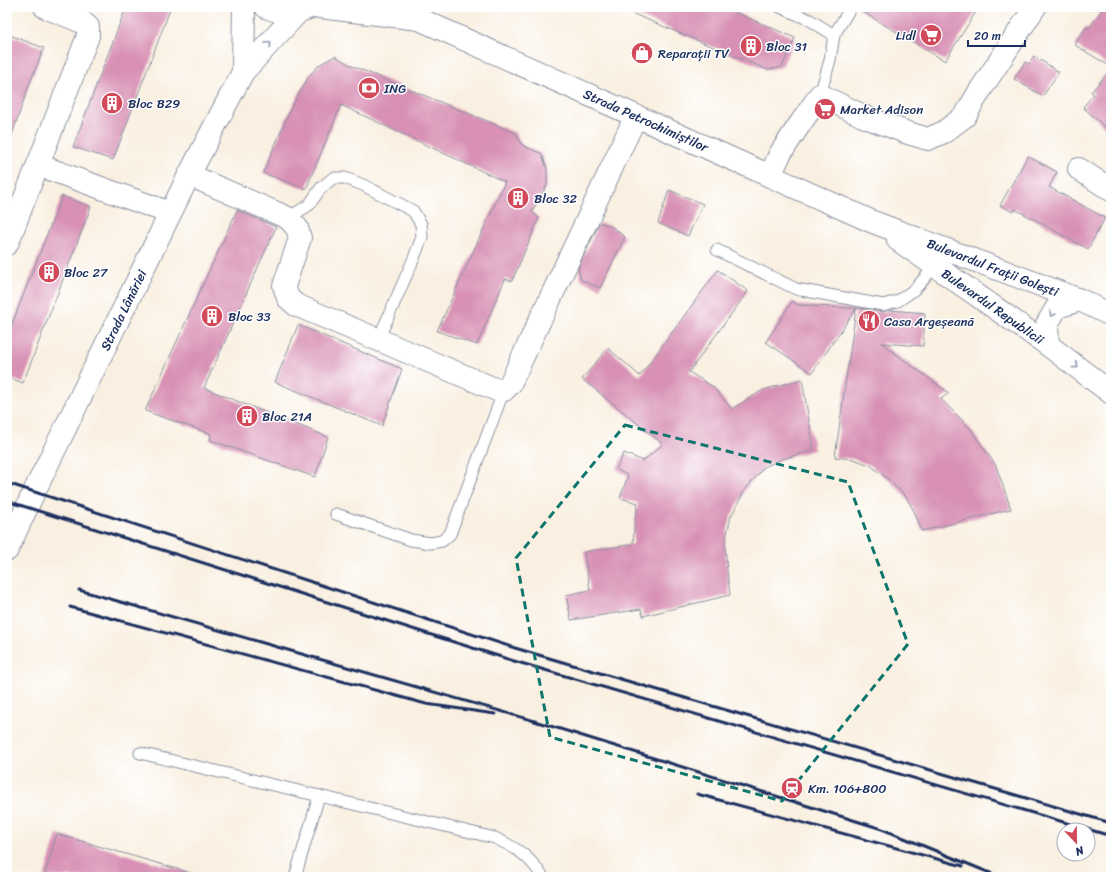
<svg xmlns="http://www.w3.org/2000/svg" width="1118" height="884" font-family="Sriracha,sans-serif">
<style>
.building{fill:#d891b5}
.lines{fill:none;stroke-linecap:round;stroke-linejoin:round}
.service-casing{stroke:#8a90a0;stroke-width:13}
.minor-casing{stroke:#8a90a0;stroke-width:24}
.tertiary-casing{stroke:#8a90a0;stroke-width:24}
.primary-casing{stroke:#8a90a0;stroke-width:24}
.service{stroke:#fff;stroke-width:11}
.minor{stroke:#fff;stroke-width:22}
.tertiary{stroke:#fff;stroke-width:22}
.primary{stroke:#fff;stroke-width:22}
.rail{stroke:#1b2f5e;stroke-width:3}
.oneway{stroke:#8d97ae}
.marked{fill:none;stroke:#0f766e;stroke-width:3;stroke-dasharray:8 5;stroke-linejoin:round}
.labels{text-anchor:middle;stroke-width:3;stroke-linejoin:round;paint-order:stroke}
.poi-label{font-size:13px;fill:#1b2f5e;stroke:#fff;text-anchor:start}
.street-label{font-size:13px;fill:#1b2f5e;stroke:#fff}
</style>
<rect width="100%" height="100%" fill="#fff"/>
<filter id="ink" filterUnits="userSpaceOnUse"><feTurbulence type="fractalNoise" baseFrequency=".025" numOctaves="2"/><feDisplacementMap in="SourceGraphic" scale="8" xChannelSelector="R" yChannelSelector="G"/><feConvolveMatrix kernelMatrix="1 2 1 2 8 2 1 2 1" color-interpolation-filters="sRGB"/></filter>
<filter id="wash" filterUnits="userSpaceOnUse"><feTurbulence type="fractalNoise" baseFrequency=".012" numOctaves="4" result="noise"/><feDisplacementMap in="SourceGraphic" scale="16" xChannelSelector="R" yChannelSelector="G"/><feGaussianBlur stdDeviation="0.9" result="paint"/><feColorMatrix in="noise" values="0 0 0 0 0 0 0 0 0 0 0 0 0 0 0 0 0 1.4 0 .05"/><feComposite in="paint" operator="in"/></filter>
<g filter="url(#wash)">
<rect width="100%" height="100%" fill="#f9f0e1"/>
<g id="blocks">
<g class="building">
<polygon points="126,7 171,7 113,160 73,147"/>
<polygon points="617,7 723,7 795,38 782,67 768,70"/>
<polygon points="858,7 979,7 945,61 858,9"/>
<polygon points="1104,7 1111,7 1111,67 1075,45 1086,27 1088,29"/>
<polygon points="7,34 44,48 29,85 9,143 7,142"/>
<polygon points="335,56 352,66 516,133 522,145 542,154 547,169 547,185 532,212 539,218 512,281 505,279 477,345 437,331 505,182 341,105 306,189 263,173 291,108 309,76 319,65"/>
<polygon points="1034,56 1059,72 1043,96 1014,79 1025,62 1029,64"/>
<polygon points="1111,69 1111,133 1083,107 1094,94 1091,92"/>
<polygon points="1028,156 1057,172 1049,187 1105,218 1088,249 1015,209 1013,212 1000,205"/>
<polygon points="669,190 703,204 688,236 658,223"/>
<polygon points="62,196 91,207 23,383 7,377 7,337"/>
<polygon points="237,210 276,227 204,388 328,437 315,477 210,440 211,434 145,411"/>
<polygon points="601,223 611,226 625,237 600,288 581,280 578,268 599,224"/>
<polygon points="718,270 748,291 689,372 713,387 732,409 763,390 802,379 814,450 782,459 764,467 745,490 731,516 725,543 727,571 730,595 643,616 641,609 571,620 566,595 590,590 584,552 633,544 634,528 638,503 620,498 628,476 616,469 624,453 643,461 663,444 582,379 608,348 640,376"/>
<polygon points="792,301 798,305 865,309 882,312 890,310 925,313 923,346 881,343 949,393 941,399 970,428 996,466 1011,509 922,531 914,511 906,497 889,480 870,465 853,459 835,457 856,309 812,373 766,342"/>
<polygon points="298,325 402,369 382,426 275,382"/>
<polygon points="57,834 191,873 190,877 44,877"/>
</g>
</g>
</g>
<g filter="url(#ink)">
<use href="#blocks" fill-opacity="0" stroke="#8a90a0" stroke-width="1"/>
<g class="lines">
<g class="service-casing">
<g id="service">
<polyline points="780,7 810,20 834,35 830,60 820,95"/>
<polyline points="834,35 851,7"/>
<polyline points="288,218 309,205 321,188 333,178 345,178 363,185 413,211 421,224 422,237 414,258 378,340"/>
<polyline points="717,250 796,289 883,305 898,301 915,289 935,266"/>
<polyline points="336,514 411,540 431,543 442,541 450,534 504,390"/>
<path d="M140 753 495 838C518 849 528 855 543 877"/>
<polyline points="295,877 319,796"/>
</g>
</g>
<g class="minor-casing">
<g id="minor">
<polyline points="38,165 170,213"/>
<polyline points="1079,169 1111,190"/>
<polyline points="189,175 288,218 297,228 300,238 284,286 288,298 296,305 497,390 504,390 510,384 636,116"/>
<polyline points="770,176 780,154 798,127 820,95 863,116 908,133 928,139 944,132 965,116 979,92 1035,7"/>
<polyline points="7,244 88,36 88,27 82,22 45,7"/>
</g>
</g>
<g class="tertiary-casing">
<g id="tertiary">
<polyline points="243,72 244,7"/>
<polyline points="7,550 34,492 189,175 243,72 299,11"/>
</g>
</g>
<g class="primary-casing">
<g id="primary">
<path d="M266 7C281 14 296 13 311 7"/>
<polyline points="320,7 419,19"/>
<polyline points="405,7 419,19 873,222 1080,300 1111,315"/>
<polyline points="898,240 1048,345 1111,393"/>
<polyline points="1048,345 1047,324 1057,307 1080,300"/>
</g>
</g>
<use href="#service" class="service"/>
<use href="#minor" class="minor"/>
<use href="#tertiary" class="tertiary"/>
<use href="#primary" class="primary"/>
<g class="rail">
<polyline points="7,483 515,648 1111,823"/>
<polyline points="7,501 514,661 1111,836"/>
<polyline points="79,590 528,719 882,829 1000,877"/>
<polyline points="70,607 426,704 495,714"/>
<polyline points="697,794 963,866"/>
</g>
</g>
<defs><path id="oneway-chevron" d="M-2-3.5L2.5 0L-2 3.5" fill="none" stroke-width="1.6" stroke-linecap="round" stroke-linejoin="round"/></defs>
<g class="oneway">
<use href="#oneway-chevron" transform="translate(269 44) rotate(-47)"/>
<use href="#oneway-chevron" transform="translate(1052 314) rotate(120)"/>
<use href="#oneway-chevron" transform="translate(1076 366) rotate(37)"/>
</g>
</g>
<path class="marked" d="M625 425 848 482 908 644 782 801 550 737 516 558Z"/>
<defs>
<g id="supermarket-disc" transform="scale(1.15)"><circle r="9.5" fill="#d1495b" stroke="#fff"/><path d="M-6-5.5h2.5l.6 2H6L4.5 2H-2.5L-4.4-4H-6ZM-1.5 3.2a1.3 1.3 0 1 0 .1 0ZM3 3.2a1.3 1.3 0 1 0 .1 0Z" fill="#fff"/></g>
<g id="building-disc" transform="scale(1.15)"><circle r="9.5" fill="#d1495b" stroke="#fff"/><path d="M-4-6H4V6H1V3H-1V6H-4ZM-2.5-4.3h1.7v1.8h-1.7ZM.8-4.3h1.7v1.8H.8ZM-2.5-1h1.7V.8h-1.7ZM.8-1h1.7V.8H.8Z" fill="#fff"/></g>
<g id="shop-disc" transform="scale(1.15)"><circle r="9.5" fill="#d1495b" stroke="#fff"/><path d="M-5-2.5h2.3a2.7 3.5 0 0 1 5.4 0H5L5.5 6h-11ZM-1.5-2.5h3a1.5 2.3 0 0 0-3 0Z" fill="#fff"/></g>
<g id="bank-disc" transform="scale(1.15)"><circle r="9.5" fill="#d1495b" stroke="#fff"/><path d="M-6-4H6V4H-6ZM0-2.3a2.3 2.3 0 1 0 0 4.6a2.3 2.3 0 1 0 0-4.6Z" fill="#fff"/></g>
<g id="restaurant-disc" transform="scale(1.15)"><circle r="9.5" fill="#d1495b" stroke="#fff"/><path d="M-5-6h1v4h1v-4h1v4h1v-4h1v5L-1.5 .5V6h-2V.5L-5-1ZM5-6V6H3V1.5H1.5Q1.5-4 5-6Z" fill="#fff"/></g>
<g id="station-disc" transform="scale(1.15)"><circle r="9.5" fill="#d1495b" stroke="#fff"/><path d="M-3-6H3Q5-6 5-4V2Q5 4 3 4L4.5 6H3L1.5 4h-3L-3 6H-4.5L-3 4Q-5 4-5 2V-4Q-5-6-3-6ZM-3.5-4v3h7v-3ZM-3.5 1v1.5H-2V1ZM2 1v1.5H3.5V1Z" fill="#fff"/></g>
</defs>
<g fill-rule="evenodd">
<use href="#supermarket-disc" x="931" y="35"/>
<use href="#building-disc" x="751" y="46"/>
<use href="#shop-disc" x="642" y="53"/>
<use href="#bank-disc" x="369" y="88"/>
<use href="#building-disc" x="112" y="103"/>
<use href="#supermarket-disc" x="825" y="109"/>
<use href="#building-disc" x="518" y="198"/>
<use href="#building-disc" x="49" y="272"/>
<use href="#building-disc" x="212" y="316"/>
<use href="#restaurant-disc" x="869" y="321"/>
<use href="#building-disc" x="247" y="416"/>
<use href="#station-disc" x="792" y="788"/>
</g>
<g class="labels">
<g class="poi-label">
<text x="916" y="40" text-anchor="end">Lidl</text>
<text x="766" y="51">Bloc 31</text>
<text x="658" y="58">Reparații TV</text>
<text x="384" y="93">ING</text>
<text x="128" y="108">Bloc B29</text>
<text x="840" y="114">Market Adison</text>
<text x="534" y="203">Bloc 32</text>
<text x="64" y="277">Bloc 27</text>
<text x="228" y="321">Bloc 33</text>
<text x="884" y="326">Casa Argeșeană</text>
<text x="262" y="421">Bloc 21A</text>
<text x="808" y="793">Km. 106+800</text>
</g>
<g class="street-label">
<text transform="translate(646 120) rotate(24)" y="5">Strada Petrochimiștilor</text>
<text transform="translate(993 267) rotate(21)" y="5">Bulevardul Frații Golești</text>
<text transform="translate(993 306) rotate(35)" y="5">Bulevardul Republicii</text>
<text transform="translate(123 310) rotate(-64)" y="5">Strada Lânăriei</text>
</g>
</g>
<rect width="1118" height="884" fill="none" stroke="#fff" stroke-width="24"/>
<g transform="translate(1076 842) rotate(158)"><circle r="19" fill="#ffffff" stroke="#a4acbf"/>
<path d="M0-3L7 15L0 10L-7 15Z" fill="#d1495b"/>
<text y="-6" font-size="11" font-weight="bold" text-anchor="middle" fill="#1b2f5e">N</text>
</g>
<path d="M968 40v6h57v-6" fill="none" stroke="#1b2f5e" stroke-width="2"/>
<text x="974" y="40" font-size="12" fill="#1b2f5e" stroke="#ffffff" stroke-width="3" paint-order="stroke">20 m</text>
</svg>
